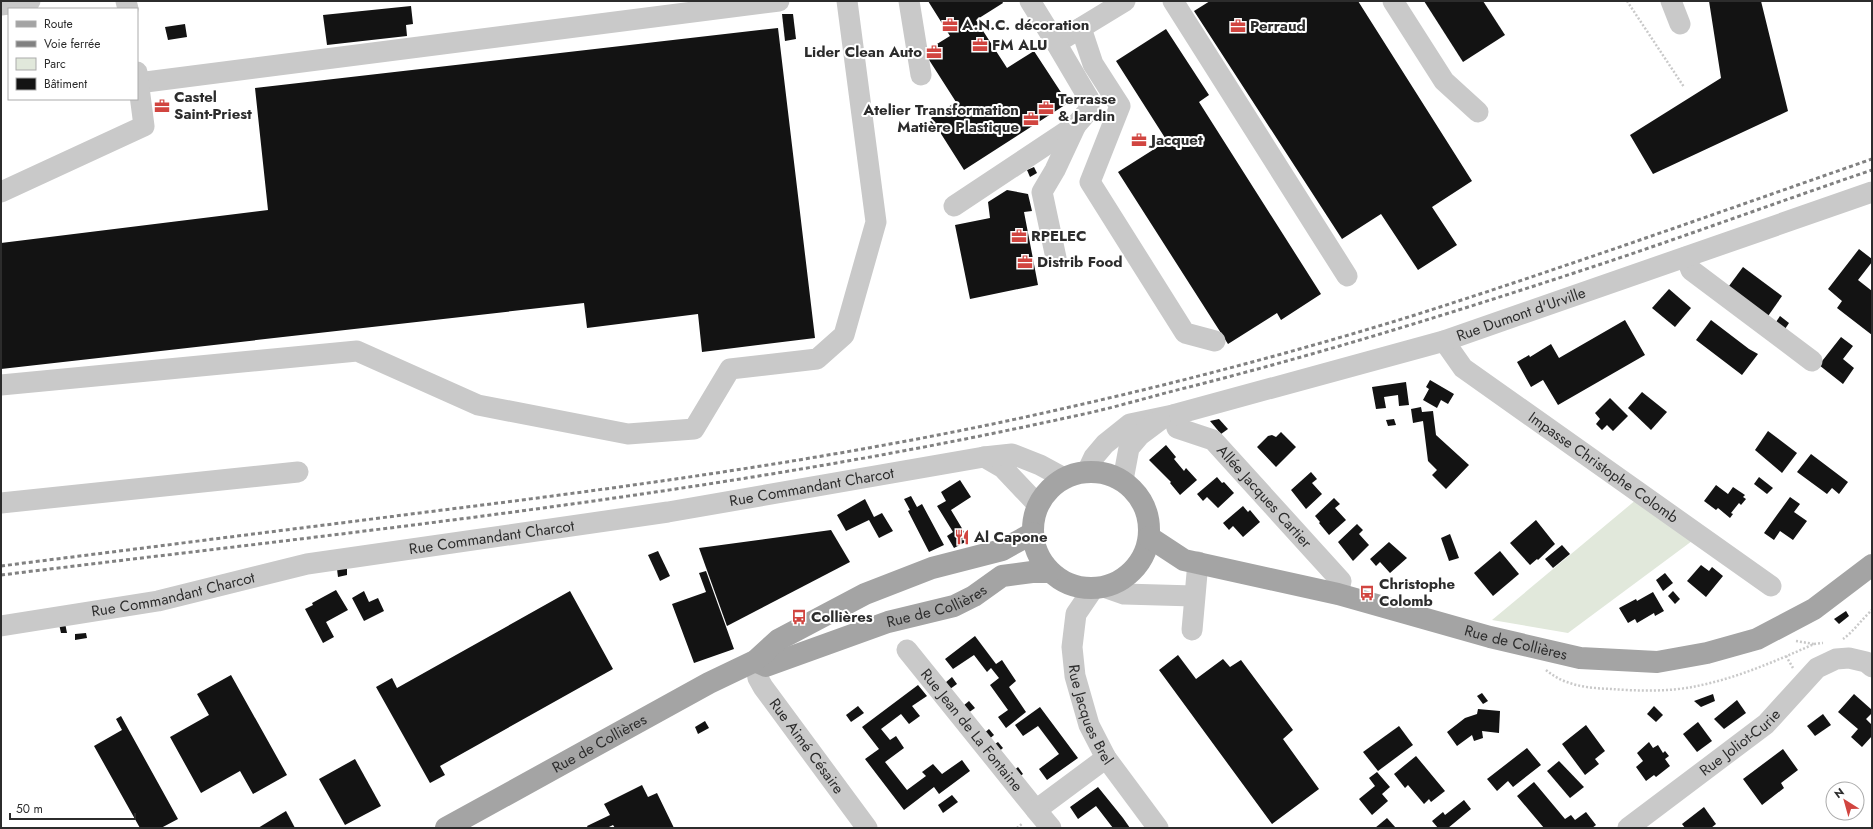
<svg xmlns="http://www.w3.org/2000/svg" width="1873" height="829" font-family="Jost,sans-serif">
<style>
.green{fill:#e1e8db}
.building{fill:#131313}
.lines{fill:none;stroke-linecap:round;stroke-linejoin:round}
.path{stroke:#c9c9c9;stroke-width:2.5;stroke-dasharray:2 2;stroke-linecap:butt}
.minor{stroke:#c9c9c9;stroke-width:21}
.major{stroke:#a4a4a4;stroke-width:22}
.rail{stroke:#818181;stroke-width:3;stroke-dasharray:4 3;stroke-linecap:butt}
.labels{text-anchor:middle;stroke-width:4;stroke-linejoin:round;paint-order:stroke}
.poi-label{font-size:15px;font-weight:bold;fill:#2c2c2c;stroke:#fff;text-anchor:start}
.street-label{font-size:15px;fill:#2c2c2c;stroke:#fff}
</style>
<rect width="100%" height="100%" fill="#fff"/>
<polygon class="green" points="1637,499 1692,541 1568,633 1492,620"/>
<g class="building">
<polygon points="928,1 1002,1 1003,3 976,20 1007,68 1034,51 1068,103 964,170 931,118 956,102 924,52 950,36"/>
<polygon points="1210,1 1358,1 1472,181 1432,207 1457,245 1418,270 1381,214 1342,239 1194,11"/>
<polygon points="1424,1 1483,1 1505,35 1463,62"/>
<polygon points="1709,1 1761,1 1788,111 1653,174 1630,135 1721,78"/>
<polygon points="411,6 413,24 406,25 407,36 327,45 323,15"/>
<polygon points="782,14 793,14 796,39 785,41"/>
<polygon points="185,24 187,37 168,40 165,27"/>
<polygon points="778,28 815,338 702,352 698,314 587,328 584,303 1,369 1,243 268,210 255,88"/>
<polygon points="1166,29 1209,95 1199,102 1321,294 1281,320 1277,313 1228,344 1118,172 1167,141 1116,61"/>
<polygon points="1034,167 1037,173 1030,177 1027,170"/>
<polygon points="1007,190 1028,194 1032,211 1024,212 1038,285 970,299 955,225 990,218 988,202"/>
<polygon points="1859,249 1872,259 1872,262 1858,280 1872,291 1872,335 1837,308 1842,301 1828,289"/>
<polygon points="1743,267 1782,296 1766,319 1726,290"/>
<polygon points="1669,289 1691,308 1675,327 1652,308"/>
<polygon points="1780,316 1789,323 1783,332 1774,325"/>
<polygon points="1625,320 1645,355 1558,405 1543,380 1531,387 1517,362 1529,355 1530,357 1551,344 1559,358"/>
<polygon points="1711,320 1749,349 1758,354 1742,375 1696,340"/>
<polygon points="1841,337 1853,346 1843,359 1854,368 1843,384 1819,365"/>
<polygon points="1430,380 1454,394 1448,404 1441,400 1437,408 1423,400 1429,389 1426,387"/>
<polygon points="1406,382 1409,405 1399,406 1398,395 1384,397 1386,408 1376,409 1372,387"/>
<polygon points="1642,392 1667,412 1651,430 1628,408"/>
<polygon points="1610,398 1628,416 1613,431 1607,425 1602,430 1596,424 1600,419 1595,413"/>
<polygon points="1421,407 1422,412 1433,411 1436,435 1469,465 1446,489 1432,475 1437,470 1428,461 1423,421 1413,423 1411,409"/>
<polygon points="1219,419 1228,429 1221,434 1210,421"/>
<polygon points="1394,419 1396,425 1388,426 1386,420"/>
<polygon points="1768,431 1797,453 1782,473 1755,450"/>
<polygon points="1281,432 1296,447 1276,467 1257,447 1268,436 1272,435 1276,437"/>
<polygon points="1166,445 1176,457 1174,459 1184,471 1186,468 1197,480 1180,495 1170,483 1171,482 1149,460"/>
<polygon points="1811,454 1848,482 1839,494 1832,488 1827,494 1797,472"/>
<polygon points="1311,472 1317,479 1312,483 1322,494 1306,509 1291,490"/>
<polygon points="1217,477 1222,483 1224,482 1234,493 1218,508 1207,497 1203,501 1197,494"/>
<polygon points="1759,477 1773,488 1767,494 1754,484"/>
<polygon points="960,480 971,497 951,510 969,540 954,548 947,536 953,532 937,506 946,501 941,492"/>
<polygon points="1716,485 1728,494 1733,487 1745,495 1743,497 1746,499 1741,505 1739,503 1731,513 1733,514 1730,518 1718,508 1716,510 1704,501"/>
<polygon points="911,496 917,507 922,504 944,545 929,552 908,511 910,510 904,499"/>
<polygon points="1790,497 1800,504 1794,512 1807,521 1793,540 1780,531 1774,540 1764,533"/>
<polygon points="1334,498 1340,504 1335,508 1346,520 1329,535 1319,523 1320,522 1315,516"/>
<polygon points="865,499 874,517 882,513 893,531 879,538 869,520 846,531 837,515"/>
<polygon points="1243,506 1248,512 1250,510 1260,522 1243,537 1233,526 1229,530 1223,523"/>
<polygon points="1536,520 1555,544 1538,560 1537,559 1530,565 1510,543"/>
<polygon points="1357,524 1363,530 1359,534 1369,545 1353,561 1338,542"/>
<polygon points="831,530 850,562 727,626 699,548"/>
<polygon points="1450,534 1459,558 1449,561 1441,538"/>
<polygon points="1389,542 1407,558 1390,573 1380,562 1376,566 1370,559"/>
<polygon points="1562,545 1570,554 1553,568 1545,559"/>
<polygon points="658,551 670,576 660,581 648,555"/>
<polygon points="1500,551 1519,574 1493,596 1474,573"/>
<polygon points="1701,565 1709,571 1712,567 1723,576 1706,597 1687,581"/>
<polygon points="347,568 347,575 338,577 337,569"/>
<polygon points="706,571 734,649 694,663 672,604 706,592 699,573"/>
<polygon points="1665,573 1673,583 1663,591 1656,580"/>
<polygon points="336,590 348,610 326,622 334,637 323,643 305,609 313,605 312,603"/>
<polygon points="364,591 369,602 378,598 384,611 364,621 352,598"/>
<polygon points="570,591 613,669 440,766 445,775 430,783 376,687 392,678 397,688"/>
<polygon points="1673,591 1680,599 1675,604 1668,596"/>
<polygon points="1653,592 1664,611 1655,616 1654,613 1637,623 1635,619 1628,623 1619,608 1636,599 1637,601"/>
<polygon points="1846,611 1849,616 1839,624 1834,619"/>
<polygon points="65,623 67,633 61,633 59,624"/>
<polygon points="86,633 87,638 75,640 75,634"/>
<polygon points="975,636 996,664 1002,660 1016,681 1009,687 1026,712 1006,728 998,717 1008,710 990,685 999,678 991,668 987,672 974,655 953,669 945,659"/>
<polygon points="1178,655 1196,679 1223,659 1230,667 1241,660 1293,730 1283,739 1319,789 1272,824 1159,670"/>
<polygon points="231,675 287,775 253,794 240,771 201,793 170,737 209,715 197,694"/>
<polygon points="952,677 957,684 950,689 945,683"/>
<polygon points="918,685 927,696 912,706 920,716 909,724 901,714 881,729 890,740 896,736 904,748 885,762 907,790 926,776 922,772 933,764 942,774 962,760 970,771 939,794 934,787 904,810 865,759 879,749 862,727"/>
<polygon points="1482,693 1488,701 1483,704 1477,696"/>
<polygon points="1713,694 1715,701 1701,707 1694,701"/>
<polygon points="1854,694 1872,710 1872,713 1866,719 1872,725 1872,736 1862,747 1851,737 1858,729 1838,712"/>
<polygon points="1737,700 1746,713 1724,729 1714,719"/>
<polygon points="969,701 975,708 968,713 963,706"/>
<polygon points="858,706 864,713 851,722 846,715"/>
<polygon points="1654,706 1663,715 1656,722 1647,714"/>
<polygon points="1040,707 1078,758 1047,780 1039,769 1059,754 1038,726 1023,736 1015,725"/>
<polygon points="1478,709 1500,711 1499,733 1482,731 1483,738 1474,741 1472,735 1457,746 1447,732 1465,718 1477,714"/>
<polygon points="1823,714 1831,725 1815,736 1807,726"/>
<polygon points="121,716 178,819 161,828 140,828 94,746 122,730 116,719"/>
<polygon points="705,721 709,728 698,734 695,727"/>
<polygon points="1698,722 1712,741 1697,752 1683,734"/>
<polygon points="1586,725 1605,751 1595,759 1599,764 1585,775 1562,744"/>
<polygon points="1399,726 1413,745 1378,771 1363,752"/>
<polygon points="989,729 994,735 988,740 983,734"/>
<polygon points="998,742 1003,748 997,753 992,746"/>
<polygon points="1649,742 1653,748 1658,745 1663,753 1665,751 1669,756 1665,759 1670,766 1656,777 1654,775 1646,781 1636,767 1643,761 1637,753"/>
<polygon points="1527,748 1541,765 1513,787 1508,781 1497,791 1487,779"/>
<polygon points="1783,749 1798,770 1781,783 1784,788 1762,805 1743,779"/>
<polygon points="1416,756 1445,791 1431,802 1429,799 1424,804 1408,785 1405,788 1394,774"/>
<polygon points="355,759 381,806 345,825 319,779"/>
<polygon points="1559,761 1584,787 1570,798 1547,771"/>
<polygon points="1018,767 1023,774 1016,779 1011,773"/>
<polygon points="1377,772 1390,787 1382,794 1388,801 1372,815 1359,799 1375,786 1369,778"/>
<polygon points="1534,782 1565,819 1571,815 1575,820 1586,812 1596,825 1592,828 1544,828 1517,796"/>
<polygon points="642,785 648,797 657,793 674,828 615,828 613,825 607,828 588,828 587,826 610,815 604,804"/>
<polygon points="1098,787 1123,818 1130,828 1113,828 1096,806 1078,819 1070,807"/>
<polygon points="952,795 958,802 943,813 938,805"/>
<polygon points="1464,800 1471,809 1448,828 1438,828 1432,821 1443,812 1445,815"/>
<polygon points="1704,807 1716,824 1711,828 1685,828 1682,824"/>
<polygon points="286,811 295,828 258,828"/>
<polygon points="1387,818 1396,828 1375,828"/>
</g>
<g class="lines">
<g class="path">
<polyline points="1627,1 1684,87"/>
<path d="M1843 639C1852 633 1863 618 1872 610"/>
<polyline points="1796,641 1814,644"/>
<polyline points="1786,656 1793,668"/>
<path d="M1546 670C1565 686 1588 688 1611 689 1637 691 1671 692 1697 686 1737 678 1776 661 1814 644L1823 643"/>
<polyline points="1017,828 1023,823"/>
</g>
<g class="minor">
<polyline points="126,1 128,9"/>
<polyline points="909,1 921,75"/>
<polyline points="1030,1 1056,43 1125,1"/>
<polyline points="1173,1 1347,276"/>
<polyline points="1393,1 1444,81 1478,112"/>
<polyline points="1671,1 1680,24"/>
<polyline points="1,5 30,1"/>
<polyline points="1081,28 1093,64 1120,106 1090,182 1185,333 1215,341"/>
<polyline points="138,83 779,1"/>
<polyline points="1,192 144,126 137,72"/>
<polyline points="954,206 1076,125 1089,110 1089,99 1056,43"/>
<polyline points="1686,257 1691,270 1812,361"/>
<polyline points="1056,258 1042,192 1055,170 1076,125"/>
<path id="s1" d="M1444 341 1463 368 1771 586"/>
<polyline points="1,385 357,351 478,405 628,434 694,429 730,369 817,359 844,335 876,222 847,1"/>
<path id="s2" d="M1173 415 1177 428 1213 440 1341 581 1338 594"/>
<polyline points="984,457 1003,468 1038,505"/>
<path id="s3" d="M1087 472 1094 457 1105 444 1130 424 1173 415 1444 341 1872 192"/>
<polyline points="1123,480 1129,448 1140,435 1160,420"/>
<polyline points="1,503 298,472"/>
<polyline points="1104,587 1124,594 1194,596"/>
<path id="s4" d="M1093 589 1076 614 1072 647 1075 676 1089 725 1106 758 1158 828"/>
<path id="s5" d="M1 626 158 601 307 564 668 512 984 457 1012 454 1040 465 1064 478"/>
<polyline points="1192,630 1198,562"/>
<path id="s6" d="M907 650 1036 810 1106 758"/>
<path id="s7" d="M755 661 758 678 763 687 867 828"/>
<polyline points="1036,810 1051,828"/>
<path id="s8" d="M1628 828 1766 724 1817 668 1836 659 1849 658 1866 662 1872 667"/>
</g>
<g class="major">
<circle cx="1091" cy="530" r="58"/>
<path id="s9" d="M1149 537 1184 560 1338 594 1490 637 1580 658 1657 662 1707 653 1757 639 1814 609 1872 565"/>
<path id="s10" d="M755 661 766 666 888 622 954 606 974 596 1002 576 1032 572H1050"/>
<path id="s11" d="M446 828 709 683 755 661 778 640 865 594 932 568 1002 550 1033 533"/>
</g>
<g class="rail">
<path d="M1 566C151 547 301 528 451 509 659 483 866 454 1070 407 1185 381 1302 350 1415 315 1569 266 1720 212 1872 159"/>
<path d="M1 575C358 531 718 495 1070 417 1105 410 1139 400 1173 391 1310 357 1446 315 1580 271 1678 239 1775 203 1872 170"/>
</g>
</g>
<defs>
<g id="office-bare" transform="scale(1.2)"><path d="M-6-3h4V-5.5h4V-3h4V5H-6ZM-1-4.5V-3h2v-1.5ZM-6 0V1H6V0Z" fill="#d14540" stroke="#fff" stroke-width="2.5" paint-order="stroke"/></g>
<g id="restaurant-bare" transform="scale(1.2)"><path d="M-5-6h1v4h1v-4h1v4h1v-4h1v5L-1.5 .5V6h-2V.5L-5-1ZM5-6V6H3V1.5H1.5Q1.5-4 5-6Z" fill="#d14540" stroke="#fff" stroke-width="2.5" paint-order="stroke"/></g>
<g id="bus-bare" transform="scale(1.2)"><path d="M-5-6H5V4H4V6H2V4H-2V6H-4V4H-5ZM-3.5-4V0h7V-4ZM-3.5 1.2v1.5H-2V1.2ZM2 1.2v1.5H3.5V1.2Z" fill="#d14540" stroke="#fff" stroke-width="2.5" paint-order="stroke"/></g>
</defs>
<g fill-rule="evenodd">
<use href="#office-bare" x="950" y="25"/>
<use href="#office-bare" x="1238" y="26"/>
<use href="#office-bare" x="980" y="45"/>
<use href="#office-bare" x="934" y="52"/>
<use href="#office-bare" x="162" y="106"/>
<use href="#office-bare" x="1046" y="108"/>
<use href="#office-bare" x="1031" y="119"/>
<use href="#office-bare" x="1139" y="140"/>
<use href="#office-bare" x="1019" y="236"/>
<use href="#office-bare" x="1025" y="262"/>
<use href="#restaurant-bare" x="962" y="537"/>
<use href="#bus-bare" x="1367" y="593"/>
<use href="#bus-bare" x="799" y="617"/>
</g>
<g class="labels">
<g class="poi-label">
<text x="962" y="30">A.N.C. décoration</text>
<text x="1250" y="31">Perraud</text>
<text x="992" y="50">FM ALU</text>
<text x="922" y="57" text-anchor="end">Lider Clean Auto</text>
<text x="174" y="102">Castel<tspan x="174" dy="17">Saint-Priest</tspan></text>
<text x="1058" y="104">Terrasse<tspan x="1058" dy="17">&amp; Jardin</tspan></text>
<text x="1019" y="115" text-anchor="end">Atelier Transformation<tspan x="1019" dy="17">Matière Plastique</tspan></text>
<text x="1151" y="145">Jacquet</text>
<text x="1031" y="241">RPELEC</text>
<text x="1037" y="267">Distrib Food</text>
<text x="974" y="542">Al Capone</text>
<text x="1379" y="589">Christophe<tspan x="1379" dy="17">Colomb</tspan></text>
<text x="811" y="622">Collières</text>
</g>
<g class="street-label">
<text dy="5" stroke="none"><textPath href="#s3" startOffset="472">Rue Dumont d'Urville</textPath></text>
<text dy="5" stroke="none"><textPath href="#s1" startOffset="205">Impasse Christophe Colomb</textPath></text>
<text dy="5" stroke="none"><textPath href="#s5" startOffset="823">Rue Commandant Charcot</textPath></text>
<text dy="5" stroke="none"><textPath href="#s2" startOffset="128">Allée Jacques Cartier</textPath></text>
<text dy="5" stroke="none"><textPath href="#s5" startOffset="499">Rue Commandant Charcot</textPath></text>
<text dy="5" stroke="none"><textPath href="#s5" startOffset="175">Rue Commandant Charcot</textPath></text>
<text dy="5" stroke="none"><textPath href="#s10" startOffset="193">Rue de Collières</textPath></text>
<text dy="5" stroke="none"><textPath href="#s9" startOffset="384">Rue de Collières</textPath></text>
<text dy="5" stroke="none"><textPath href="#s4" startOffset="134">Rue Jacques Brel</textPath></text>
<text dy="5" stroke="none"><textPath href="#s6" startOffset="103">Rue Jean de La Fontaine</textPath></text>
<text dy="5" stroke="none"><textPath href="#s8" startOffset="141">Rue Joliot-Curie</textPath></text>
<text dy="5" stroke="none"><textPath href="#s11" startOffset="175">Rue de Collières</textPath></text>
<text dy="5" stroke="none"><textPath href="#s7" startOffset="101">Rue Aimé Césaire</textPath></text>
</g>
</g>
<rect width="1873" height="829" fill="none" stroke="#2c2c2c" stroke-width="4"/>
<rect x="8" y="8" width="130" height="92" fill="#ffffff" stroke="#ababab"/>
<rect x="16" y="21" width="20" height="6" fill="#a4a4a4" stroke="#ababab"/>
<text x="44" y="28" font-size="12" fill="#2c2c2c">Route</text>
<rect x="16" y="41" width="20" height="6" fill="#818181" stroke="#ababab"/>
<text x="44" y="48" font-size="12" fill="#2c2c2c">Voie ferrée</text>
<rect x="16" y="58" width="20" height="12" fill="#e1e8db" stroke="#ababab"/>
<text x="44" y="68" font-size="12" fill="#2c2c2c">Parc</text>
<rect x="16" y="78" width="20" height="12" fill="#131313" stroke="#ababab"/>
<text x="44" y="88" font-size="12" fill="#2c2c2c">Bâtiment</text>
<g transform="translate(1845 801) rotate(323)"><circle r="19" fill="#ffffff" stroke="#ababab"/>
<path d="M0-3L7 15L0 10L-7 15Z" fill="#d14540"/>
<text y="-6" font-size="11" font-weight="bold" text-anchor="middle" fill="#2c2c2c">N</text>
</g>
<path d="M10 813v6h125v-6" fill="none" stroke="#2c2c2c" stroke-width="2"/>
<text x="16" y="813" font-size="12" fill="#2c2c2c" stroke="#ffffff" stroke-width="3" paint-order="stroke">50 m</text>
</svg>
